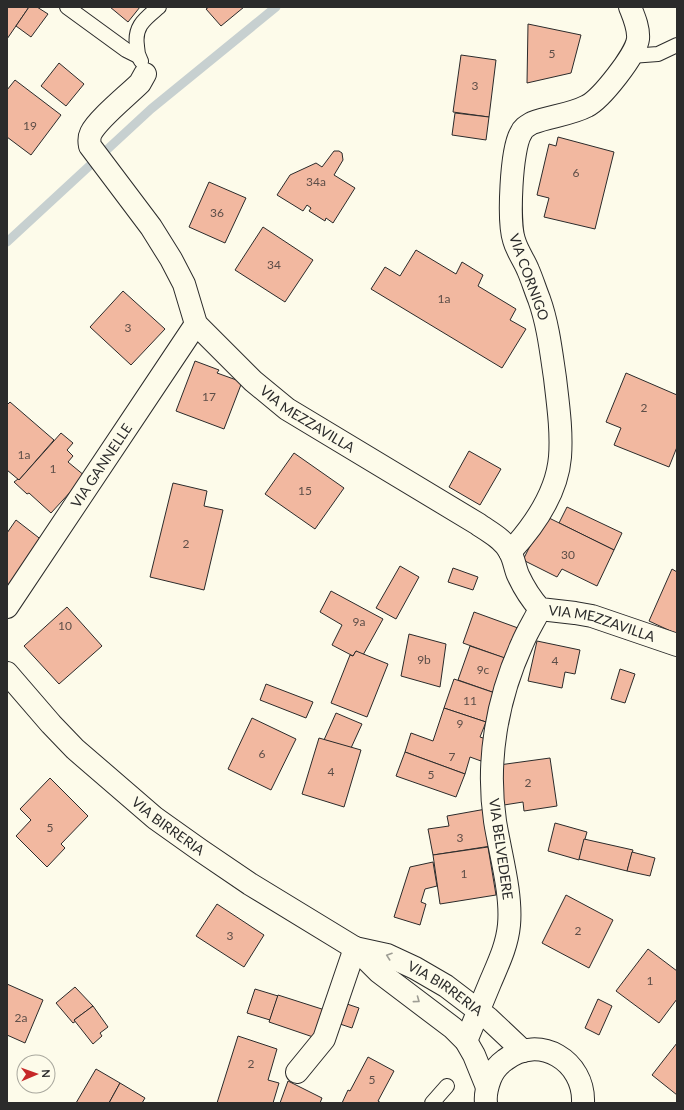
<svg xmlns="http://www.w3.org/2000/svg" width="684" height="1110" font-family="Lato,sans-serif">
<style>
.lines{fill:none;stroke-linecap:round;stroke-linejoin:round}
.stream{stroke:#c7d0d0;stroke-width:9}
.building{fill:#f2b8a0;stroke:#2b2b2b}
.service-casing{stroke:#2b2b2b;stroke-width:16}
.minor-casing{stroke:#2b2b2b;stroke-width:24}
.tertiary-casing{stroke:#2b2b2b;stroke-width:24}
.service{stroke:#fdfbea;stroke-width:14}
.minor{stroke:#fdfbea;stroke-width:22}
.tertiary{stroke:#fdfbea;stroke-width:22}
.oneway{stroke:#9e9d94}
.labels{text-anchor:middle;stroke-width:3;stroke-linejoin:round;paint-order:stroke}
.number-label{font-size:12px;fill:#5d4e48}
.street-label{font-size:14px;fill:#2b2b2b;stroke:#fdfbea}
</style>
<rect width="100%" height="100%" fill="#fdfbea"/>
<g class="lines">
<polyline class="stream" points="7,242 151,109 276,7"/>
</g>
<g class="building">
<polygon points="7,7 29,7 7,39"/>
<polygon points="29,7 37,7 48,14 31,37 16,26"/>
<polygon points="110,7 140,7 128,22"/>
<polygon points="209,7 244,7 221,26 206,9"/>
<polygon points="528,24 581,35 571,73 527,83"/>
<polygon points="461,55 496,60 489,117 453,112"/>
<polygon points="59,63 84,84 66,106 41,86"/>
<polygon points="15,80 61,115 31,155 7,137 7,90"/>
<polygon points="455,113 489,117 486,140 452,135"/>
<polygon points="558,137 614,152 595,229 544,217 549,198 537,195 549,144 556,146"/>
<polygon points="334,151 339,151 342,153 343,160 334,175 355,188 333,223 326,218 325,221 309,211 311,208 307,205 303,211 277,195 290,175 316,163 322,167"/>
<polygon points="209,182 246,198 225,243 189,227"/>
<polygon points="263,227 313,260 285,302 235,270"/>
<polygon points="416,250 456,274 462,262 483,275 478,286 516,309 510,320 526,329 502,368 371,289 385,267 400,276"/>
<polygon points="123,291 165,329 131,365 90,327"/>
<polygon points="195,361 219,370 217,373 242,382 224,429 176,411"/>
<polygon points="626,373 677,395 677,447 669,467 614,445 621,428 606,422"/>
<polygon points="10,402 54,440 19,480 7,470 7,405"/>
<polygon points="61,433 73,443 67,450 73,456 68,462 85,476 51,513 29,493 27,494 14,482 18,479 19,480"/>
<polygon points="469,451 501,469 480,505 449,487"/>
<polygon points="294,453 344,488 315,529 265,494"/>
<polygon points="173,483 207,491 204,506 223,510 204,590 150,577"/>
<polygon points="567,507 622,533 614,550 559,523"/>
<polygon points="545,516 614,550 597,586 562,569 557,577 523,560"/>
<polygon points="16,520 43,541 7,590 7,533"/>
<polygon points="400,566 419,577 396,619 376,608"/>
<polygon points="453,568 478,577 473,590 448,582"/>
<polygon points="672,569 677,572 677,634 649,621"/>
<polygon points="331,591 383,619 363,655 356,651 353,656 332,645 342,625 320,612"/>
<polygon points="67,607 102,646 59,684 24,646"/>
<polygon points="474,612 518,628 507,659 463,643"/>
<polygon points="409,634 446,644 440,687 401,676"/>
<polygon points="537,641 580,650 575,674 565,672 562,688 528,681"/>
<polygon points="470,646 508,659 495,693 458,680"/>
<polygon points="356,651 388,664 367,717 331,703 350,655 353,656"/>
<polygon points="620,669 635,674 625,703 611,699"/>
<polygon points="454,679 495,693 486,722 444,708"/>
<polygon points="266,684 313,702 306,718 260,700"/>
<polygon points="444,708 486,722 480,737 489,740 481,761 470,757 465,774 405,752 411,733 433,741"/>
<polygon points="336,713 362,724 351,748 324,740"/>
<polygon points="252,718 296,739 271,790 228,769"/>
<polygon points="319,738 361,750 344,807 302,794"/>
<polygon points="405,752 465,774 456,797 396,776"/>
<polygon points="550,758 557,806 524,811 523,802 504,805 499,765"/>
<polygon points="50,778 88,816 61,844 65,848 47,867 16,836 31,820 20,809"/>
<polygon points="486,809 491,846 433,855 428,829 449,826 447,816"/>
<polygon points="555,823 587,832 579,860 548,851"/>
<polygon points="584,839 633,850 627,871 579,859"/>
<polygon points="488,847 496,895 440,904 433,855"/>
<polygon points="632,852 655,858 650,876 627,871"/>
<polygon points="433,862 437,886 425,889 421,902 426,904 420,925 394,917 410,867"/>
<polygon points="566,895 613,920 589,968 542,943"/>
<polygon points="217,904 264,935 244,967 196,936"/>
<polygon points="648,949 677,971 677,999 659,1023 616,991"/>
<polygon points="7,984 43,1000 25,1043 7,1035"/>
<polygon points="75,987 93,1006 74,1020 76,1021 73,1023 56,1003"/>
<polygon points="255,989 278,996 270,1020 247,1013"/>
<polygon points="278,995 328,1011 319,1039 269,1022"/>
<polygon points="598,999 612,1006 599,1035 585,1028"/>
<polygon points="344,1003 359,1008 352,1028 337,1023"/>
<polygon points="93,1006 108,1027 100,1033 102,1036 93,1044 74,1020"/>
<polygon points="238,1036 277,1049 268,1080 279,1083 273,1103 217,1103"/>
<polygon points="677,1043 677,1095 652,1075"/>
<polygon points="368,1057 394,1071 378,1101 381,1103 342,1103 348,1090 350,1091"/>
<polygon points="96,1069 120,1083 109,1103 76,1103"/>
<polygon points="288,1081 322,1098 320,1103 280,1103"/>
<polygon points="120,1083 145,1098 142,1103 109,1103"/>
</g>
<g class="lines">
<g class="service-casing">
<g id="service">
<polyline points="67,7 126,50 138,56"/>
<polyline points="631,56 658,54 677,45"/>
<path d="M141 61C138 56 137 51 137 46 134 26 145 19 159 7"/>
<polyline points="432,1103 447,1086"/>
</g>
</g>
<g class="minor-casing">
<g id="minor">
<path id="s1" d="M145 74 140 83C128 95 98 119 91 133 89 137 89 141 90 146L151 227 171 259 184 284 196 324 253 381 287 409 478 524C489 532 504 539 510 552 514 559 515 568 518 575 524 588 531 599 540 609L575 613 592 616 677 645"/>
<path d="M510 552C534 526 557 493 560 457 562 431 558 404 555 378 551 351 548 324 539 299 535 289 532 279 528 270 524 260 517 251 514 240 508 222 511 149 521 133 523 128 527 126 532 123 550 116 570 115 587 106 601 99 636 55 638 39 639 28 634 17 630 7"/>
<path id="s2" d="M7 607 196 324"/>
<path d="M466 1041C474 1022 482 1002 490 983 498 964 507 946 509 925 512 893 500 853 495 821 486 761 497 699 522 644 527 632 534 621 540 609"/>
<polyline points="297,1072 324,1039 355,948"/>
</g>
</g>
<g class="tertiary-casing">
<g id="tertiary">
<path id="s3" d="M7 673 51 724 75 749 155 818 200 850 250 884 355 948 379 972 453 1028 466 1041 474 1055 487 1087"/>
<path id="s4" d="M355 948 387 955 415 968 446 986 488 1018 523 1051"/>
<path d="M486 1103C485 1095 487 1087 490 1079 493 1071 498 1065 505 1060 539 1033 585 1061 583 1103"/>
</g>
</g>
<use href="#service" class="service"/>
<use href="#minor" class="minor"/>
<use href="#tertiary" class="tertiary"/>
</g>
<defs><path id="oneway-chevron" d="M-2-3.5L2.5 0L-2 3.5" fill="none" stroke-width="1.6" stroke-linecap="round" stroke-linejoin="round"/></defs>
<g class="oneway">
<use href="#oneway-chevron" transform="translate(389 956) rotate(-161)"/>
<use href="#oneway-chevron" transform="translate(417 1000) rotate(36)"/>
</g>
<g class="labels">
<g class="number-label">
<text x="552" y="58">5</text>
<text x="475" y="90">3</text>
<text x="30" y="130">19</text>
<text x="576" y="177">6</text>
<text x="316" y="186">34a</text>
<text x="217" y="217">36</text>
<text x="274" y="269">34</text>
<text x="444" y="303">1a</text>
<text x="128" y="332">3</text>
<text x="209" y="401">17</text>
<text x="644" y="412">2</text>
<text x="24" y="459">1a</text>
<text x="53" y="473">1</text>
<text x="305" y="495">15</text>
<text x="186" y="548">2</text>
<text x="568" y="559">30</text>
<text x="359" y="626">9a</text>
<text x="65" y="630">10</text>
<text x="424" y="664">9b</text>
<text x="555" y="665">4</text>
<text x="483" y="674">9c</text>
<text x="470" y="705">11</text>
<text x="460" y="728">9</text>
<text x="262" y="758">6</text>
<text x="452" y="761">7</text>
<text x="331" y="776">4</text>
<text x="431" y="779">5</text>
<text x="528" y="787">2</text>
<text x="50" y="832">5</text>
<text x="460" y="842">3</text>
<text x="464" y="878">1</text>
<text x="578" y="935">2</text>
<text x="230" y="940">3</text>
<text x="650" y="985">1</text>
<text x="21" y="1022">2a</text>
<text x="251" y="1068">2</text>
<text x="372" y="1084">5</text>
</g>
<g class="street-label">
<text transform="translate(529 277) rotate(70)" y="5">VIA CORNIGO</text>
<text dy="5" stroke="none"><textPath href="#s1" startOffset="450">VIA MEZZAVILLA</textPath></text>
<text dy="5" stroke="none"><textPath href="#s2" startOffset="170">VIA GANNELLE</textPath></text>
<text dy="5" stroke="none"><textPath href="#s1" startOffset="822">VIA MEZZAVILLA</textPath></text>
<text dy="5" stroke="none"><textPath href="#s3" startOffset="223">VIA BIRRERIA</textPath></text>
<text transform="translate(501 849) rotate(82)" y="5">VIA BELVEDERE</text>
<text dy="5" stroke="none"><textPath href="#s4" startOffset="100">VIA BIRRERIA</textPath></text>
</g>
</g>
<rect width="684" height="1110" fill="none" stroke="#2b2b2b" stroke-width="16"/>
<g transform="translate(36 1074) rotate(88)"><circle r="19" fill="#fdfbea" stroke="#a9a89e"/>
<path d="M0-3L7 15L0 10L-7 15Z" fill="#c62828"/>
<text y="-6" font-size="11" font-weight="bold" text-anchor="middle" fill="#2b2b2b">N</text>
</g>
</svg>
